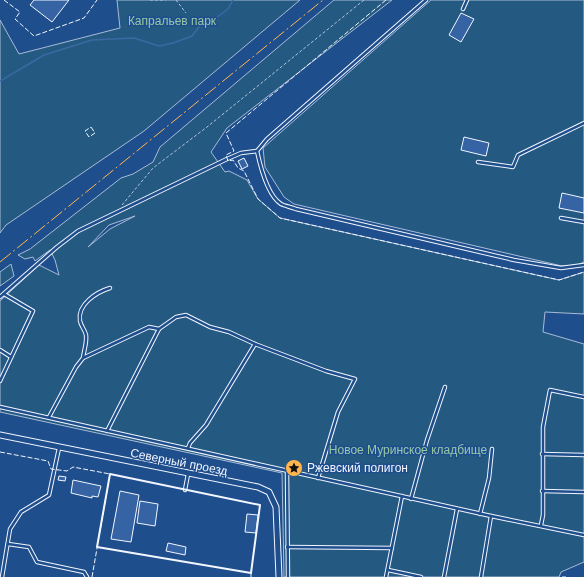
<svg xmlns="http://www.w3.org/2000/svg" width="584" height="577" font-family="Helvetica,sans-serif">
<style>
.green{fill:#245a82;stroke:#a8bbd7;fill-rule:evenodd}
.lines{fill:none;stroke-linecap:round;stroke-linejoin:round}
.stream{stroke:#3b69a3;stroke-width:1.5}
.building{fill:#3563a3;stroke:#f2f6ff}
.lane-casing{stroke:#f2f6ff;stroke-width:4.5}
.street-casing{stroke:#f2f6ff;stroke-width:7}
.path{stroke:#b3c4dc;stroke-width:1;stroke-dasharray:3 2;stroke-linecap:butt}
.lane{stroke:#1f4e8c;stroke-width:2.5}
.street{stroke:#1f4e8c;stroke-width:5}
.fence{stroke:#f2f6ff;stroke-width:1;stroke-dasharray:5 2;stroke-linecap:butt}
.wall{stroke:#f2f6ff;stroke-width:2}
.power{stroke:#ffb74d;stroke-width:1;stroke-dasharray:14 3 2 3;stroke-linecap:butt}
.labels{text-anchor:middle;stroke-width:3;stroke-linejoin:round;paint-order:stroke}
.park-label{font-size:12px;fill:#97c8a6;stroke:#1f4e8c}
.street-label{font-size:12px;fill:#f2f6ff;stroke:#1f4e8c}
.poi-label{font-size:12px;fill:#f2f6ff;stroke:#1f4e8c;text-anchor:start}
</style>
<rect width="100%" height="100%" fill="#1f4e8c"/>
<g class="green">
<polygon points="117,0 300,0 144,131 6,225 0,233 0,20 19,54 120,28"/>
<path d="M334 0H392L227 128 211 152 225 172 229 171 247 180 258 199 280 218 559 280 584 272V314L545 312 543 332 584 344V562L561 572 559 577H284L282 473 0 412V301L39 265 59 275 55 260 50 250 35 261 33 257 25 259 18 255 30 249 121 178 133 174 153 162 160 147ZM135 216 110 229 88 247 109 225Z"/>
<polygon points="431,0 584,0 584,262 577,265 562,266 294,204 284,197 265,167 263,148"/>
<polygon points="11,264 14,276 0,286 0,272"/>
</g>
<g class="lines">
<polyline class="stream" points="0,81 44,55 92,40 134,38 159,46 173,43 192,36 202,23 213,20 228,9 233,0"/>
</g>
<g class="building">
<polygon points="34,0 69,0 52,22 30,5"/>
<polygon points="461,13 474,19 461,42 449,35"/>
<polygon points="464,137 489,143 486,156 461,150"/>
<polygon points="244,158 248,166 242,169 238,161"/>
<polygon points="562,193 584,198 584,213 559,208"/>
<polygon points="59,476 66,477 65,481 58,480"/>
<polygon points="73,480 101,486 98,497 92,496 92,498 71,493"/>
<polygon points="120,491 139,495 131,542 111,539"/>
<polygon points="140,501 158,504 155,526 137,523"/>
<polygon points="247,514 258,515 256,533 245,532"/>
<polygon points="168,543 186,547 185,555 166,551"/>
</g>
<g class="lines">
<g class="lane-casing">
<g id="lane">
<path d="M426 0 267 139 257 151C260 165 267 195 281 204 285 206 291 207 296 209L514 260 561 268 584 265"/>
<polyline points="463,9 467,0"/>
<polyline points="478,162 513,167 518,155 584,123"/>
<polyline points="561,218 584,222"/>
<polyline points="0,297 57,247 78,231 227,159 241,153 257,151"/>
<polyline points="0,350 11,357"/>
<path d="M83 358C84 350 87 343 86 335 85 330 81 326 80 321 77 304 97 292 110 288"/>
<polyline points="0,381 33,311 4,294"/>
<polyline points="0,407 491,516 584,535"/>
<polyline points="49,417 76,367 83,358 149,327 159,329"/>
<polyline points="107,431 159,329 176,317 186,315 210,327 229,332 255,344 326,371 355,379 338,412 318,478"/>
<polyline points="188,448 190,443 206,425 255,344"/>
<polyline points="542,454 584,455"/>
<polyline points="287,471 288,577"/>
<polyline points="185,490 188,474"/>
<polyline points="542,491 584,492"/>
<polyline points="411,499 427,440 445,387"/>
<polyline points="480,514 489,478 492,449"/>
<polyline points="541,525 543,515 543,427 550,390 584,397"/>
<polyline points="8,544 29,547 37,562 84,572 87,577"/>
<polyline points="287,547 392,548"/>
<polyline points="388,570 421,577"/>
<polyline points="2,577 10,529 21,512 49,495 59,448"/>
<polyline points="386,577 402,496"/>
<polyline points="444,577 457,509"/>
<polyline points="481,577 491,516"/>
</g>
</g>
<g class="street-casing">
<polyline id="street" points="0,435 258,487 269,492 276,507 279,577"/>
</g>
<g class="path">
<polyline points="150,0 166,0"/>
<polyline points="176,0 186,13"/>
<polyline points="122,205 153,168 207,127 364,0"/>
</g>
<use href="#lane" class="lane"/>
<use href="#street" class="street"/>
<g class="fence">
<polyline points="4,0 20,12 15,19 34,36 84,18 97,0"/>
<polyline points="386,0 226,133 234,151 226,155 228,161 233,160 238,168 244,171 258,199 280,218 559,280 584,272"/>
<polygon points="91,127 95,133 89,137 85,131"/>
<polyline points="0,452 48,461 51,469 67,471 73,467 110,474"/>
<polyline points="92,577 110,474"/>
<polyline points="251,577 251,573"/>
<polyline points="562,577 566,577"/>
</g>
<polygon class="wall" points="110,474 260,505 251,573 97,547"/>
<polyline class="power" points="0,262 323,0"/>
</g>
<defs>
<g id="sight-disc" transform="scale(0.9)"><circle r="9.5" fill="#ffb74d" stroke="#1f4e8c"/><path d="M0-6L1.8-2.2L6-1.7L2.9 1.2L3.7 5.4L0 3.3L-3.7 5.4L-2.9 1.2L-6-1.7L-1.8-2.2Z" fill="#111"/></g>
</defs>
<g fill-rule="evenodd">
<use href="#sight-disc" x="294" y="468"/>
</g>
<g class="labels">
<g class="park-label">
<text x="172" y="25">Капральев парк</text>
<text x="408" y="454">Новое Муринское кладбище</text>
</g>
<g class="street-label">
<text transform="translate(179 462) rotate(11)" y="4">Северный проезд</text>
</g>
<g class="poi-label">
<text x="307" y="472">Ржевский полигон</text>
</g>
</g>
</svg>
